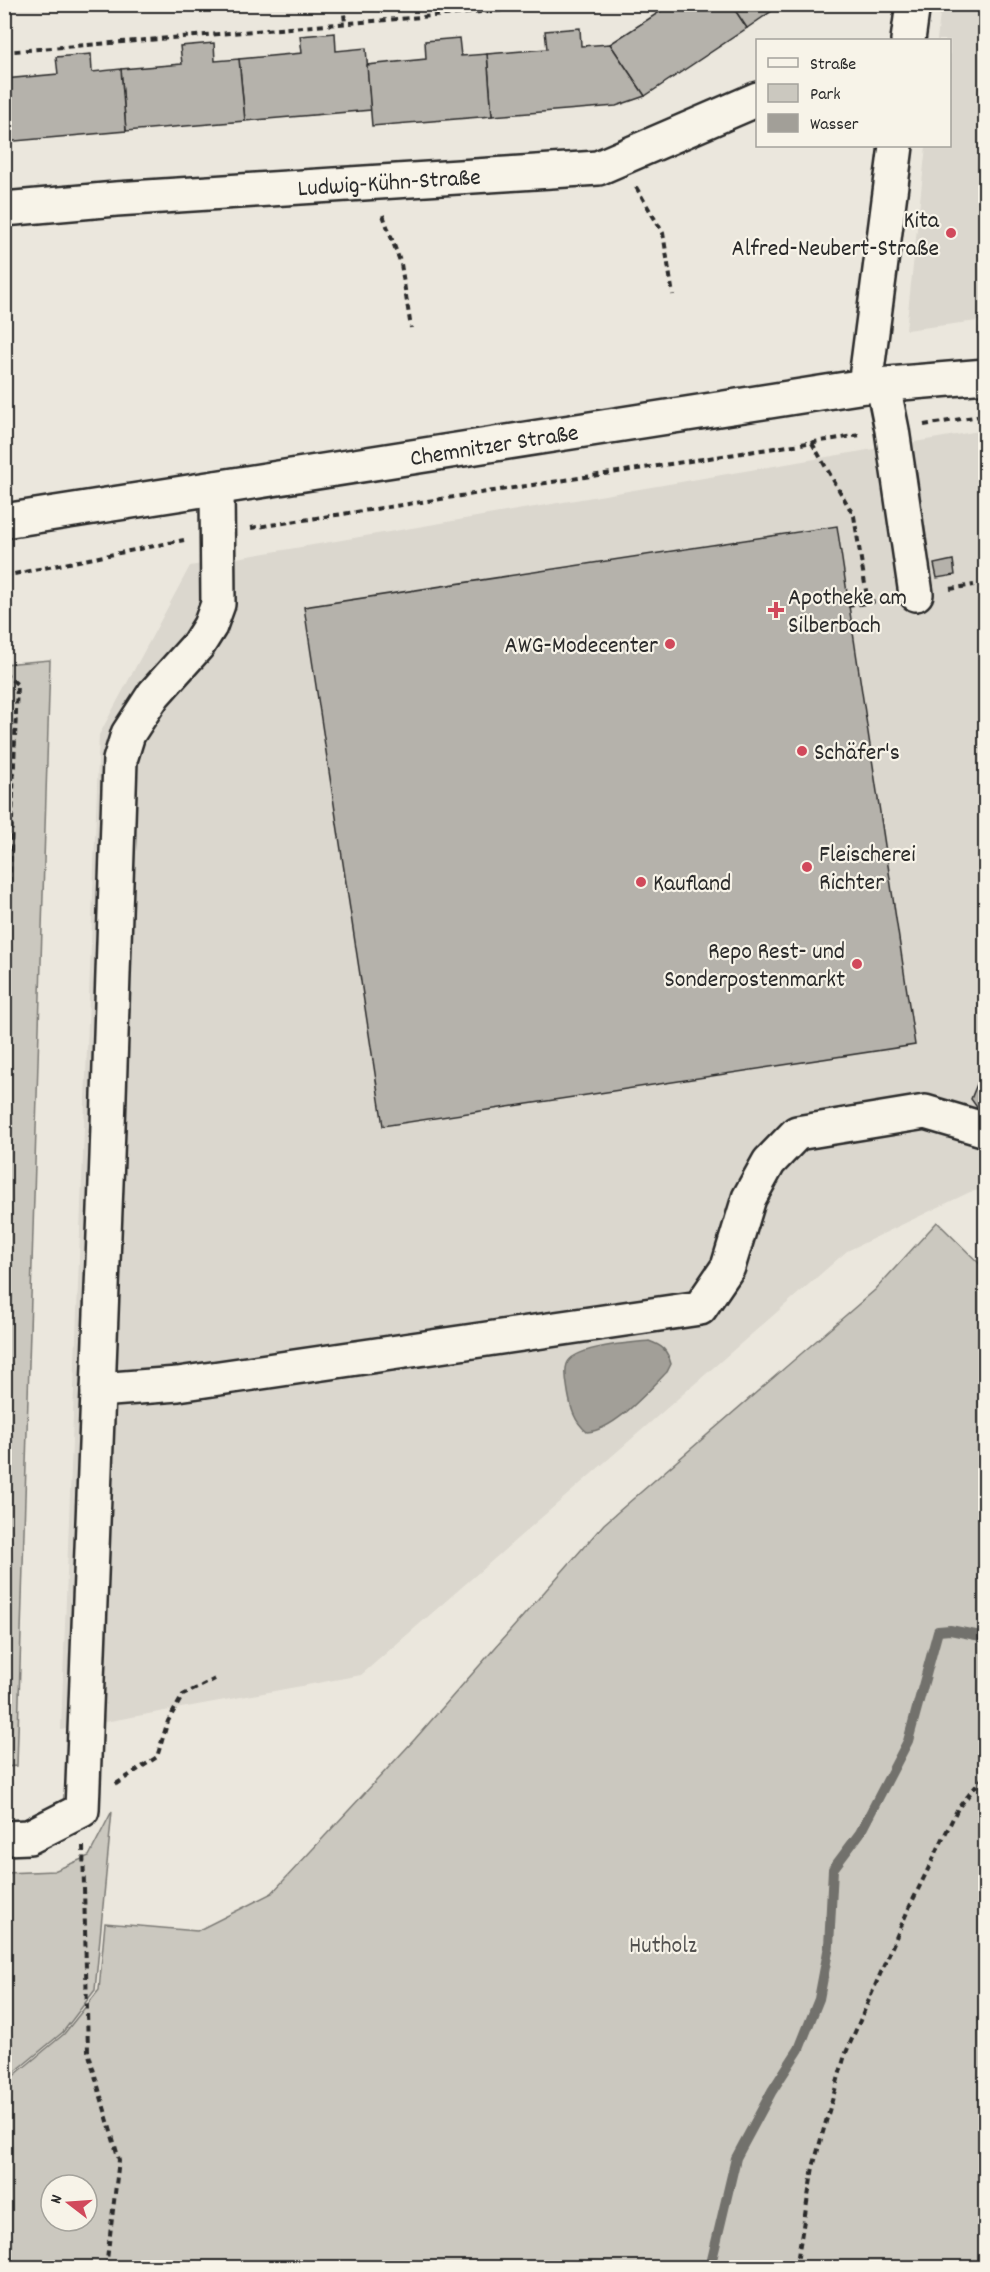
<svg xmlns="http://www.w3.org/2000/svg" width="990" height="2272" font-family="Dekko,sans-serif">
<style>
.built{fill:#dbd7ce}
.green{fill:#cbc8bf;stroke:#7b7a75;stroke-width:1.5;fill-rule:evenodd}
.water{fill:#a29f98;stroke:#72716c;stroke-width:1.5}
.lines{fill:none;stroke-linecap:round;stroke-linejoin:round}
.stream{stroke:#72716c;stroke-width:10}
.building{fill:#b5b2ab;stroke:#2b2b2b;stroke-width:1.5}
.minor-casing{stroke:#2b2b2b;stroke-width:38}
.path{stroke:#2b2b2b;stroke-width:4;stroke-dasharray:6 4.5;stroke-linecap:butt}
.minor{stroke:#f7f3e8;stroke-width:33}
.poi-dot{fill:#d1495b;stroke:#f7f3e8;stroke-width:2}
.labels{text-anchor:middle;stroke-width:4.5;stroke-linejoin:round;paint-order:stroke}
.street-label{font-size:24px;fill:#2b2b2b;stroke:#f7f3e8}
.poi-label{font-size:24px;fill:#2b2b2b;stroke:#f7f3e8;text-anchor:start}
.park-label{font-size:24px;fill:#535250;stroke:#f7f3e8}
</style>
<rect width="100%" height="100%" fill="#ebe7dd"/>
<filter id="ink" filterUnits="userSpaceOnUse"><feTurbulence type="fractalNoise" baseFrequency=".0167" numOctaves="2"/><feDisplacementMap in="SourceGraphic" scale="12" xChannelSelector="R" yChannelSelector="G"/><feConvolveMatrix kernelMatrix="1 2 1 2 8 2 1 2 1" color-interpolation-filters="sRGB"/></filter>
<g filter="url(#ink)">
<g class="built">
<polygon points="941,5 985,5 985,320 906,330 926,146 950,146 950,40 937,40"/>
<polygon points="985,430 985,1189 970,1192 847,1251 361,1675 61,1730 99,735 190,566"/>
</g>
<g class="green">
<polygon points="50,660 17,1766 5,1767 4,664"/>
<path d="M937 1222 986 1270 985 2267H5V2083L64 2034 99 1990 105 1923 197 1931 272 1893 415 1739 604 1524 875 1290ZM51 2185H87V2221H51Z"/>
<polygon points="112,1811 95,1990 63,2032 5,2080 5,1873 54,1871 89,1856"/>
</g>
<path class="water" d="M649 1341C663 1346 667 1350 671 1364L667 1372C648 1391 615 1430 587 1432 574 1421 571 1409 568 1392 567 1384 564 1372 567 1364 573 1346 632 1343 649 1341Z"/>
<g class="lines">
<polyline class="stream" points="710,2268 736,2158 772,2091 799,2049 819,1999 829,1946 833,1869 860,1833 908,1741 938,1631 950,1630 986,1637"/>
</g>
<g class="building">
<polygon points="656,4 731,4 747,28 645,96 610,44 661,11"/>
<polygon points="731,4 782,4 747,28"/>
<polygon points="580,28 581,46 610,44 645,96 616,106 492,116 487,54 547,49 545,31"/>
<polygon points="335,33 336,51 366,48 371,110 245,121 239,59 302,53 300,36"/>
<polygon points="459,38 461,56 487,54 492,116 372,126 367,65 426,59 425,41"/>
<polygon points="214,43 215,61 239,59 245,121 126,131 121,69 182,64 180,46"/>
<polygon points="91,54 92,72 121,69 126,131 4,142 4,79 58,74 56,57"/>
<polygon points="837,526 915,1045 383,1126 304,607"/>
<polygon points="953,560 955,575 937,578 934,564"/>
<polygon points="986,1062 986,1113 981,1113 971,1099"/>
</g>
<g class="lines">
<g class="minor-casing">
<g id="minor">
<polyline points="908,40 913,4"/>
<path id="s1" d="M4 209 116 199 598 168 758 99"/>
<polyline points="883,385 892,430 916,594"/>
<polyline points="865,386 896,146"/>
<path id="s2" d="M4 521 865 386 986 376"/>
<polyline points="98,1390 178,1384 700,1308 728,1267 749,1198 769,1162 797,1133 925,1112 986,1130"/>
<polyline points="4,1838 29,1837 82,1810 107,1157 120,760 128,734 154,694 198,645 210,626 218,604 217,488"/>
</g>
</g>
<g class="path">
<polyline points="343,4 345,23"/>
<polyline points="4,52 576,4"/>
<polyline points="636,187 663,233 673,295"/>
<polyline points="383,215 401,264 411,328"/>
<polyline points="983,343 981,328 986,327"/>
<polyline points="924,425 986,415"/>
<polyline points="812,443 854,516 868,603"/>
<polyline points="251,528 860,435"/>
<polyline points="4,576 184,540"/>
<polyline points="950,589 974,585"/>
<polyline points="848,606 883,600"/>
<polyline points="4,673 17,684 4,1037"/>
<polyline points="116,1784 157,1757 168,1721 183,1695 215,1679"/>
<polyline points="83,1846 88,2051 119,2160 106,2268"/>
<polyline points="796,2268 813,2167 845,2055 908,1910 958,1808 986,1774"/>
</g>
<use href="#minor" class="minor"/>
</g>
</g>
<g class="poi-dot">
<circle cx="951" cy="233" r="6"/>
<path d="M773 601h6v6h6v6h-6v6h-6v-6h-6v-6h6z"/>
<circle cx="670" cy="644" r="6"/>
<circle cx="802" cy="751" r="6"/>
<circle cx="807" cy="867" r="6"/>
<circle cx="641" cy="882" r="6"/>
<circle cx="857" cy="964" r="6"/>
</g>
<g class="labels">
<g class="street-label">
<text dy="8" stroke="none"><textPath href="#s1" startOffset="386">Ludwig-Kühn-Straße</textPath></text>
<text dy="8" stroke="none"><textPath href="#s2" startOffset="496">Chemnitzer Straße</textPath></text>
</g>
<g class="poi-label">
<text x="939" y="227" text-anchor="end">Kita<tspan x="939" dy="28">Alfred-Neubert-Straße</tspan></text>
<text x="788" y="604">Apotheke am<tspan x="788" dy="28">Silberbach</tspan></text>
<text x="658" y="652" text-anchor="end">AWG-Modecenter</text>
<text x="814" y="759">Schäfer's</text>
<text x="819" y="861">Fleischerei<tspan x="819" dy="28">Richter</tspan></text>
<text x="653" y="890">Kaufland</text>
<text x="845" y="958" text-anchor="end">Repo Rest- und<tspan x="845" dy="28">Sonderpostenmarkt</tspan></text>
</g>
<g class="park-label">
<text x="663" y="1952">Hutholz</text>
</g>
</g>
<rect width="990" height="2272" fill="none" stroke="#f7f3e8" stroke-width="24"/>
<rect x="12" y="12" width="966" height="2248" fill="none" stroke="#2b2b2b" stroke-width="2" filter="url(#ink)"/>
<rect x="756" y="39" width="195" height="108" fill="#f7f3e8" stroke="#a5a39c" stroke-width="1.5"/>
<rect x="768" y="58" width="30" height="9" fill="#f7f3e8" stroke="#a5a39c" stroke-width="1.5"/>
<text x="810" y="69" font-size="18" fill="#2b2b2b">Straße</text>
<rect x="768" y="84" width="30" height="18" fill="#cbc8bf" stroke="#a5a39c" stroke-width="1.5"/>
<text x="810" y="99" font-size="18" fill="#2b2b2b">Park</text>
<rect x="768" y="114" width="30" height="18" fill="#a29f98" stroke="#a5a39c" stroke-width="1.5"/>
<text x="810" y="129" font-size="18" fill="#2b2b2b">Wasser</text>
<g transform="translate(69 2203) rotate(287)"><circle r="28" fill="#f7f3e8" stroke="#a5a39c" stroke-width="1.5"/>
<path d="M0-4.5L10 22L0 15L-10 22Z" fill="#d1495b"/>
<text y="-9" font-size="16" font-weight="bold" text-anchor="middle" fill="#2b2b2b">N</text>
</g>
</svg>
